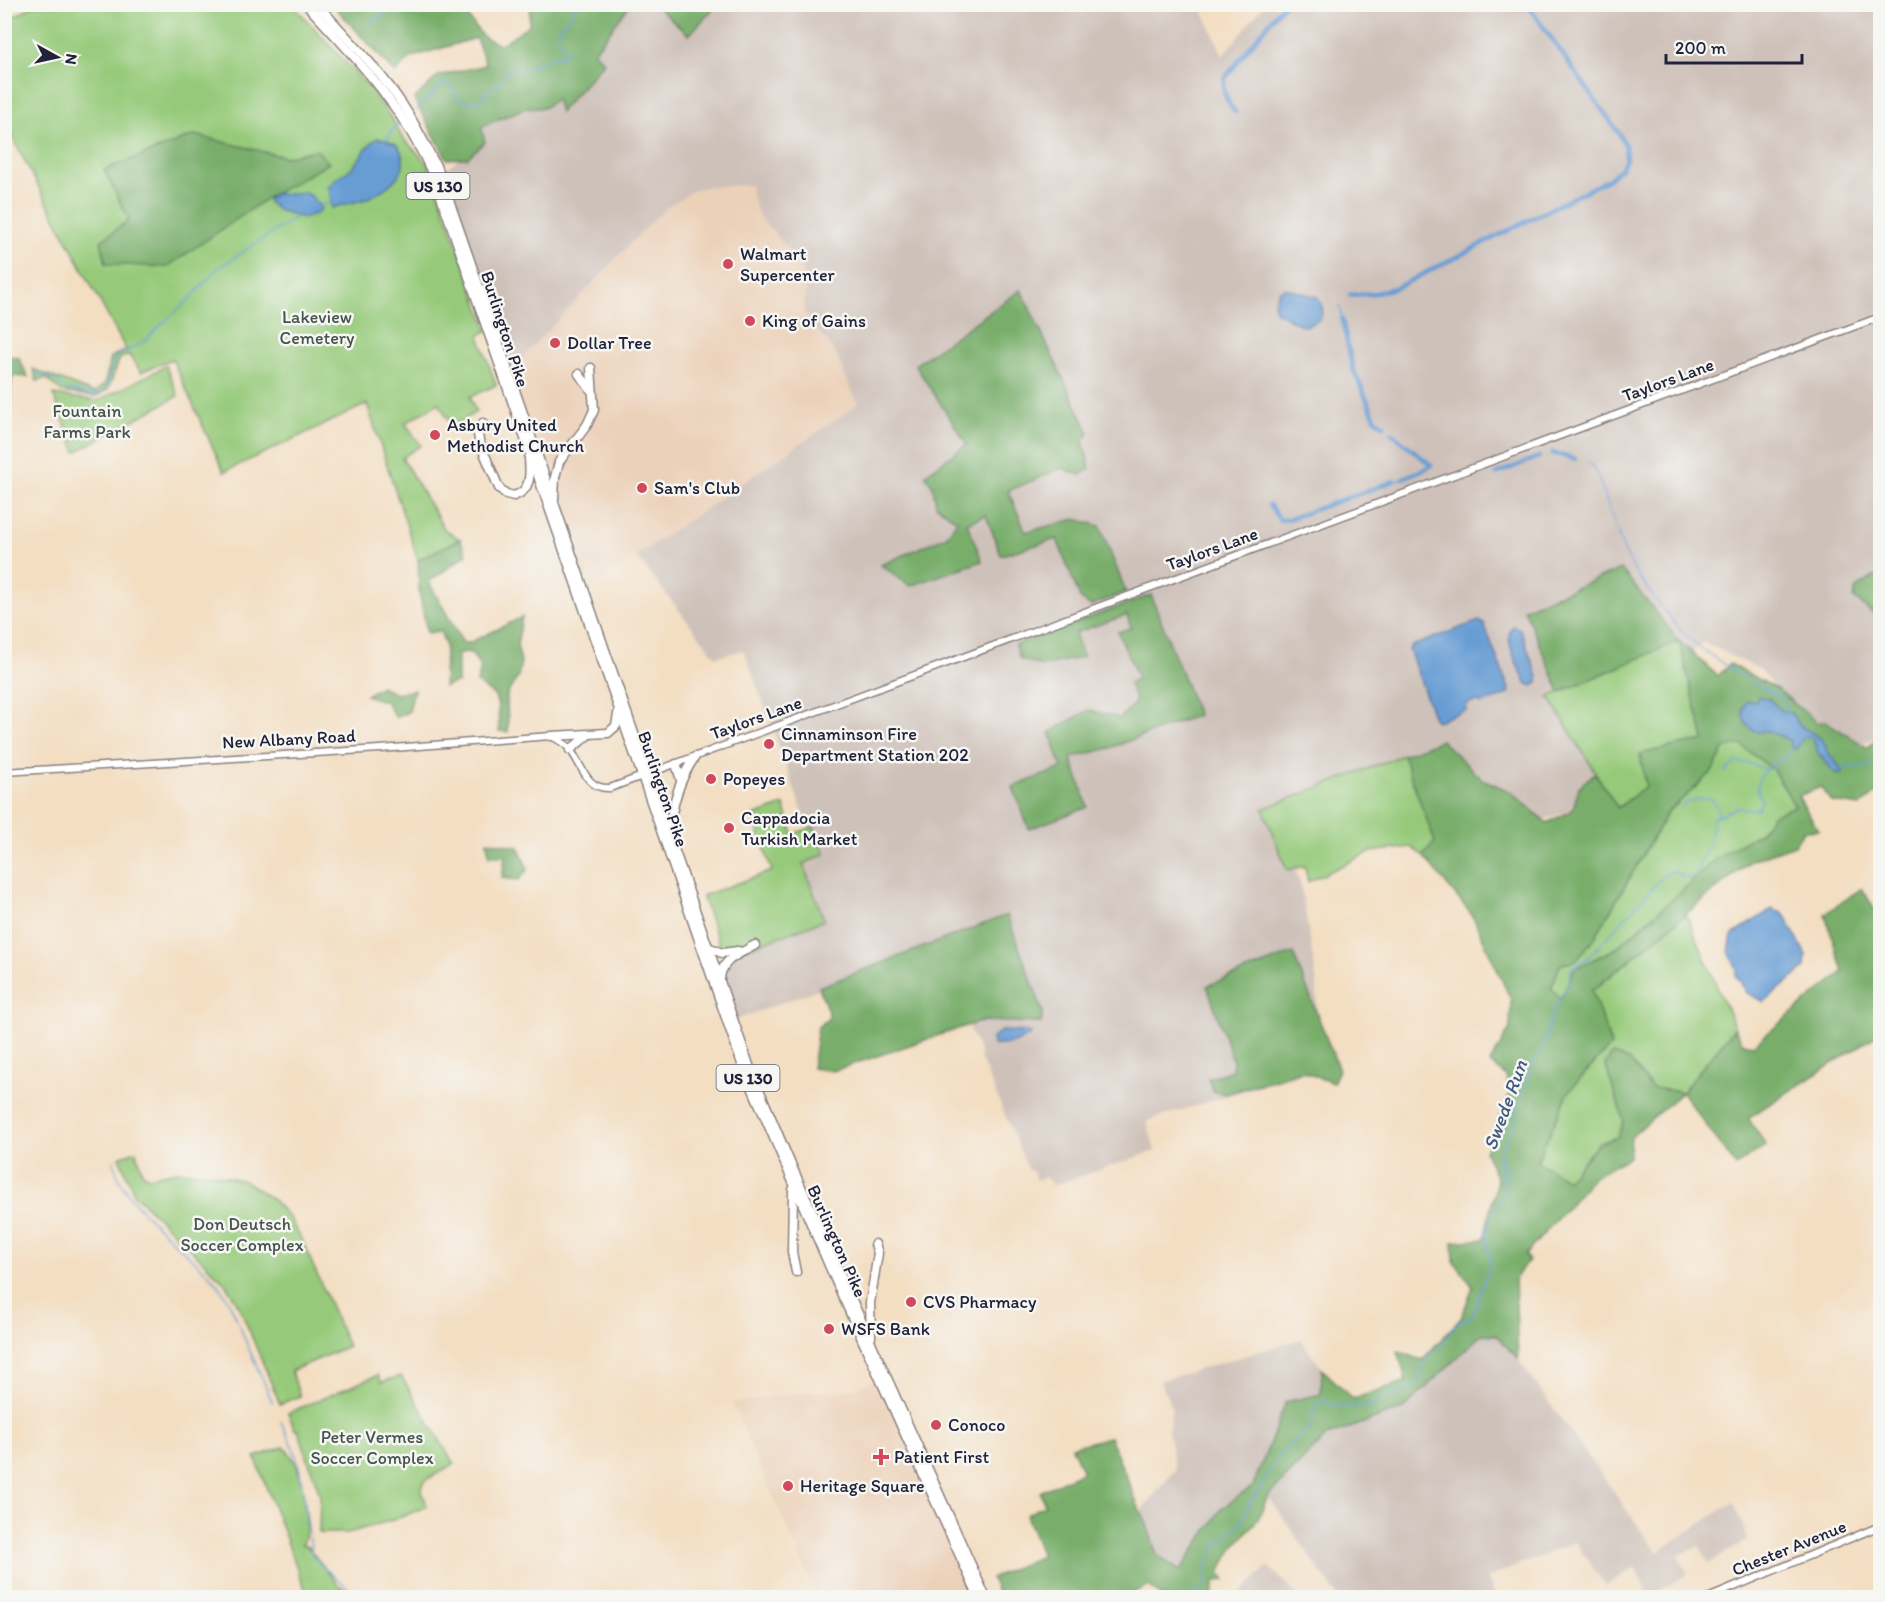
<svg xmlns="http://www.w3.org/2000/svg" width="1885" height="1602" font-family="Itim,sans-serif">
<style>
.built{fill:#ecd1b9}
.industrial{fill:#cec1b9}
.green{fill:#96ca7a;stroke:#5c765a;stroke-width:1.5;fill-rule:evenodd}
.forest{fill:#78ae6a;stroke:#4d6852;stroke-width:1.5;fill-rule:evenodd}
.water{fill:#679dd4;stroke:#446088;stroke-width:1.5}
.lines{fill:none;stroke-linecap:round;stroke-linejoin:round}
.stream{stroke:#679dd4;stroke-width:1.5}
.canal{stroke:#679dd4;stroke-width:4.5}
.secondary-casing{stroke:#8a807e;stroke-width:9}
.highway-casing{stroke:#8a807e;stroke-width:11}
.secondary{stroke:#fff;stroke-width:6}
.highway{stroke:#fff;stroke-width:8}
.poi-dot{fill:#d1495b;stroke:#f6f6f2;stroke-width:2}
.labels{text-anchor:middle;stroke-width:5;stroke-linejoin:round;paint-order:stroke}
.shield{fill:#f6f6f2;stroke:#626272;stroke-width:1.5}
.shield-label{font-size:16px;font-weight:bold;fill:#22223b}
.poi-label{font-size:18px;fill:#22223b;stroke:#f6f6f2;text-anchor:start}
.park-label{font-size:18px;fill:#45544e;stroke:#f6f6f2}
.street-label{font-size:18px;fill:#22223b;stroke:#f6f6f2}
.water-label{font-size:20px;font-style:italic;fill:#415980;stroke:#f6f6f2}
</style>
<rect width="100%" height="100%" fill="#f6f6f2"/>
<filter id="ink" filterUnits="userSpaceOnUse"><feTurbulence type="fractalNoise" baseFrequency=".0167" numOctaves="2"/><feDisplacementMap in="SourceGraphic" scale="12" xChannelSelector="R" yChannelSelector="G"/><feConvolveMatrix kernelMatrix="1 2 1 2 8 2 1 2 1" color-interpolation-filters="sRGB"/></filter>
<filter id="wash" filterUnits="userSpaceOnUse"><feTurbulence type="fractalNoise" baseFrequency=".008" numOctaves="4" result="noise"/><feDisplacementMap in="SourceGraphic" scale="24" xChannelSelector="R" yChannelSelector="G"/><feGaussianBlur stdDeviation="1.35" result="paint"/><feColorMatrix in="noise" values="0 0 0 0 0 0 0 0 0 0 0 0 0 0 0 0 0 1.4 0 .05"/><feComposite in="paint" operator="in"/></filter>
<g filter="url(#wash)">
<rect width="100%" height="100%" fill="#f3dec2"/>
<g class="built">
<polygon points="722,185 750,185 751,194 760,218 799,261 806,284 804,298 835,353 858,404 636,556 585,593 509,372 647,226 668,207 692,191"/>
<polygon points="880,1378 979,1597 817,1597 732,1403 805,1392 839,1392 860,1386"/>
</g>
<g class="industrial">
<polygon points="630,5 1200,5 1223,55 1221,58 1264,5 1880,5 1880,736 1854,746 1812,731 1761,670 1703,642 1684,661 1640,755 1643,790 1583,805 1538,822 1446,748 1272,809 1301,886 1317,984 1317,1024 1333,1063 1147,1121 1155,1151 1052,1186 1046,1177 1036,1180 1032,1170 1029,1171 980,1057 981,1056 936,945 733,1021 720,977 800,857 816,849 744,650 716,657 636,556 858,404 834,351 804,312 806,284 799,261 760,218 751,194 750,185 706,187 692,191 668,207 647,226 509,372 440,174 484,137 481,127 525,108 541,108 547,106 556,99 598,57 593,52"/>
<polygon points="1482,1334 1495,1335 1518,1359 1657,1552 1734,1502 1748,1540 1709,1563 1699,1545 1678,1556 1688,1574 1649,1597 1635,1567 1606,1586 1575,1542 1488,1578 1494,1593 1485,1597 1338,1597 1268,1496 1327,1436 1403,1409"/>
<polygon points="1301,1339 1322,1369 1321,1394 1286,1402 1253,1486 1222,1508 1180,1572 1157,1555 1144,1516 1140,1512 1175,1470 1168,1431 1172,1409 1160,1381"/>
<polygon points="1268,1566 1299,1597 1237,1597"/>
</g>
<g class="green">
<path d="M35 5H293L372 91 392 119 402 137 428 164 488 330 479 336 496 385 470 397 476 412 452 427 439 403 405 423 421 445 402 458 445 530 460 539 418 560 367 404 224 472 172 359 141 372 129 355 120 358 108 389 95 397 62 392 46 378 37 381 33 369 94 393 105 384 111 357 126 350 5 124 4 22ZM311 151 323 166 269 197 101 241 129 220 265 152 285 157Z"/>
<polygon points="166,366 178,396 76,452 53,395 98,401"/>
<polygon points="1679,641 1705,740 1640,754 1647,786 1617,808 1549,697"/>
<polygon points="1741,745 1773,770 1796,806 1772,815 1761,832 1715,859 1682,891 1615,949 1574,969 1562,999 1551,989 1560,965 1594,939 1667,813 1712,772 1725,748"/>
<polygon points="1403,755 1435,842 1423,856 1411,847 1370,852 1308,882 1305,866 1287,870 1263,809"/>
<polygon points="784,805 793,834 814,827 825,854 803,864 824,920 724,957 702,896 772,871 753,816"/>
<polygon points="1686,914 1735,1028 1682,1092 1652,1088 1629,1060 1605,1064 1624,1121 1618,1137 1599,1143 1567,1180 1537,1161 1569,1091 1611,1045 1592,991"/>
<polygon points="136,1151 142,1172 148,1177 177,1171 211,1173 245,1181 271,1198 289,1217 302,1240 348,1346 291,1371 300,1396 280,1404 239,1306 225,1283 135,1195 119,1157"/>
<polygon points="378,1375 381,1382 401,1376 454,1464 424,1481 421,1488 427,1506 399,1518 348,1533 319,1533 320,1495 298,1430 295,1430 288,1413"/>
<path d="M284 1447C289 1453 294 1458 297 1466 302 1482 312 1532 302 1545L308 1547 338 1585 357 1597H308L255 1457Z"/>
</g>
<g class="forest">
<polygon points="333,5 460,5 482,36 500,45 529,25 530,8 533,5 630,5 594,52 604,62 560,112 556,99 544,108 525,108 481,127 485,142 467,158 447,159 414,99 438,76 486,65 476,38 412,57 395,73"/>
<polygon points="655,5 717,5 689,35"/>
<polygon points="195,135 285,157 317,150 329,163 269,197 167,267 106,264 101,241 129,220 104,170"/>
<polygon points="1021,290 1089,433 1083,441 1090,469 1080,475 1062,468 1008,491 1026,532 1076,519 1100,526 1126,592 1090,606 1080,598 1057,539 1001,555 986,515 967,523 982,561 910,586 881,565 947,536 957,521 936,505 933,486 925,475 967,444 915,365"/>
<polygon points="5,355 19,358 28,377 12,376 9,426 5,431"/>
<polygon points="460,539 467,554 429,582 463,643 469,643 522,617 517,645 521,662 518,677 507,694 508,732 499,731 498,706 495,696 477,683 481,667 471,653 465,652 458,654 458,682 444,687 445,644 440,631 427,633 419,591 418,560"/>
<path d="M1621 569 1679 641 1718 676 1730 664 1777 689 1818 723 1825 721 1868 748 1880 734V790L1860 806 1832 802 1821 787 1798 796 1818 830 1803 831 1795 845 1752 860 1592 991 1611 1045 1569 1091 1537 1161 1567 1180 1599 1143 1618 1137 1624 1121 1605 1064 1612 1054 1629 1060 1652 1088 1682 1092 1735 1028 1742 1043 1753 1045 1843 972 1825 914 1862 888 1880 919V1033L1748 1118 1766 1145 1736 1166 1682 1092 1631 1137 1629 1157 1595 1176 1525 1255 1529 1260 1515 1278 1518 1359 1496 1335 1482 1334 1403 1409 1327 1436 1268 1496 1258 1519 1233 1548 1220 1571 1225 1580 1215 1581 1212 1597H1163L1148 1586 1123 1597H999L991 1578 1042 1556 1026 1515 1045 1505 1040 1492 1083 1472 1072 1447 1110 1437 1140 1511 1144 1516 1157 1555 1180 1571 1222 1508 1253 1486 1286 1402 1321 1394 1322 1369 1353 1399 1406 1381 1398 1351 1422 1360 1461 1318 1473 1287 1454 1261 1453 1242 1484 1239 1497 1179 1485 1151 1510 1094 1506 1076 1490 1063 1510 1028 1511 1000 1472 915 1423 856 1435 842 1403 755 1441 740 1482 779 1511 792 1547 823 1573 810 1579 787 1595 773 1618 808 1646 786 1640 754 1704 740 1679 641 1560 692 1524 609ZM1741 745 1773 770 1795 806 1772 815 1761 832 1715 859 1682 891 1615 949 1574 969 1561 999 1551 988 1560 965 1575 961 1594 939 1667 813 1712 772 1725 748Z"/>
<polygon points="1880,573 1880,619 1854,598 1856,588"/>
<polygon points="1151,595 1198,715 1110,748 1071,758 1088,807 1029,829 1013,787 1062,768 1050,732 1088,710 1120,718 1136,702 1129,683 1138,678 1118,632 1131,628 1127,615 1075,633 1083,657 1042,666 1020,659 1015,645"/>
<polygon points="381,686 396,694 414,690 409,711 396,718 386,702 366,695"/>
<polygon points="487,841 518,847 528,869 519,880 502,878 505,856 489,856"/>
<polygon points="1007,915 1043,1012 1041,1023 985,1021 969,1025 833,1071 812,1068 818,1027 830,1017 819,987"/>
<polygon points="1293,953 1339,1070 1333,1083 1302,1071 1225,1094 1213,1091 1208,1079 1232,1070 1233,1061 1207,986"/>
</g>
<g class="water">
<path d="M377 138C393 142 400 142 403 159 406 177 381 192 368 198 356 203 343 204 332 208L329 186C336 177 339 177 348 171 360 162 364 147 377 138Z"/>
<polygon points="305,193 310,195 321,208 318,213 303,218 278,210 268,202 269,197 274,194"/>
<path d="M1285 288 1317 297C1329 314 1320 323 1303 326L1275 311 1274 302 1280 290Z"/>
<polygon points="1479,621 1484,624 1510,692 1506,695 1482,704 1476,701 1467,704 1466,710 1437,721 1434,718 1409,649 1412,646"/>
<path d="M1513 626 1520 629 1538 677V683L1533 686 1527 684C1520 671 1501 636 1513 626Z"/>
<path d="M1759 696 1769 699 1782 711 1791 713 1800 726 1819 737 1826 745 1827 752 1843 771 1841 773H1835L1818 753 1815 743 1811 737 1803 738 1795 750 1791 747 1790 741C1788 740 1769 731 1768 731 1766 730 1760 732 1758 732 1745 729 1738 711 1747 701L1755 702Z"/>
<polygon points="1772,909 1784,914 1806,955 1805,968 1764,1002 1747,993 1736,975 1737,969 1729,952 1732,935"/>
<path d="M1001 1031 1028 1032 1031 1034C1023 1042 1005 1046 993 1045L992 1038Z"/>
</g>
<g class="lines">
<g class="stream">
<polyline points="368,22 391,10"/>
<path d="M417 110 444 82 449 85 458 99 472 103 481 99 493 86 500 83 506 71 530 67 546 58 563 56 567 50C556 40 554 33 565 21 570 17 573 10 577 4"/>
<polyline points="385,141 398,122"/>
<polyline points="319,207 331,201"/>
<polyline points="1340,306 1342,319"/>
<polyline points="4,367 15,368"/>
<polyline points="34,373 55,380 68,390 93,395 100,393 105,389 115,357 147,340 155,330 190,299 217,269 296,217"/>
<polyline points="4,381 15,368"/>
<polyline points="1588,462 1593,466 1599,479 1622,546 1634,570 1652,595 1683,633 1703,650 1752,683 1778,695 1785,702 1787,713"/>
<polyline points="1394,481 1403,478"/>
<polyline points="1840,769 1880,764"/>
<polyline points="1725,772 1736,762 1747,763 1765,769"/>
<polyline points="1681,807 1688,801 1693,802 1698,799 1711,798 1718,809 1717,815"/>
<path d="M1499 1159C1505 1164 1507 1170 1504 1178"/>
<path d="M114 1160C114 1198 190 1253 215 1281 231 1300 239 1325 248 1347 256 1365 265 1383 272 1402"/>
<polyline points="281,1422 293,1447 299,1466 312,1554 322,1566 360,1598"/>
<path d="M1192 1598 1205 1583 1207 1564 1219 1543 1242 1522 1250 1503 1278 1458 1302 1433 1312 1427 1313 1411 1318 1403 1324 1401 1336 1406 1365 1407 1414 1387 1420 1381 1422 1367 1428 1356 1441 1346 1456 1324 1472 1317 1491 1262 1486 1236 1487 1228 1503 1195 1505 1180 1499 1174V1152L1512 1129 1533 1062 1541 1053 1546 1041 1550 1020 1563 992 1568 986 1571 968 1588 958 1666 873 1673 871 1682 876 1691 878 1694 876 1709 845 1713 818 1736 808 1758 809 1762 801C1756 788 1755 781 1766 769H1772L1771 763H1780L1793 748"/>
</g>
<g class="canal">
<path d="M1235 112C1227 101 1221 91 1225 78L1284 4"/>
<polyline points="1350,295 1376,293 1398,287 1609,179 1622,167 1626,158 1625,145 1620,135 1527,4"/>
<polyline points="1342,319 1353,369 1376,420 1384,425"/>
<polyline points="1392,433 1431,465"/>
<polyline points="1552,453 1575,459"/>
<polyline points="1496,474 1539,457"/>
<polyline points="1403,478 1429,467 1431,465"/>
<polyline points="1269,505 1280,520 1289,519 1394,481"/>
</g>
</g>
</g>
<g filter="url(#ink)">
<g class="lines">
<g class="secondary-casing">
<g id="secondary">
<path d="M4 772 380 749 551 736C557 739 563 742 567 746 582 761 584 790 610 788L1880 317"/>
<polyline points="1708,1598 1880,1526"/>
</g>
</g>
<g class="highway-casing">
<g id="highway">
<path d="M306 4C359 61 403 106 435 179L742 1064 838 1286 979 1598"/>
<path d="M317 4C346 37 378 68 402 104 417 126 428 150 440 174L750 1068 789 1160 986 1598"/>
<polyline points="579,374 591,390"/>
<path d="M483 423 478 433 479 441 499 488 506 494 514 496C532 490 530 474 529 458"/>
<polyline points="554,499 555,477 559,462 587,425 594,410 591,368"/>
<polyline points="551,736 608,733 616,726 618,714"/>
<polyline points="570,750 588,735"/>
<polyline points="676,764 681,780"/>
<path d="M669 833C672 805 679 779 695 757"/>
<polyline points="708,947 722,953 738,951"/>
<path d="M720 979C721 959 740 954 755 945"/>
<polyline points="793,1190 792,1252 796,1272"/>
<polyline points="871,1337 870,1303 878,1253 875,1244"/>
</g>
</g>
<use href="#secondary" class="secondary"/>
<use href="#highway" class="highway"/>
</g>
</g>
<g class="poi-dot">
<circle cx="728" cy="264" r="6"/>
<circle cx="750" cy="321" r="6"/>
<circle cx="555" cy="343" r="6"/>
<circle cx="435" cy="435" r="6"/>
<circle cx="642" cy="488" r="6"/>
<circle cx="769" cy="744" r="6"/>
<circle cx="711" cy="779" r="6"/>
<circle cx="729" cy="828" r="6"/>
<circle cx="911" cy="1302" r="6"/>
<circle cx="829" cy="1329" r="6"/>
<circle cx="936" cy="1425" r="6"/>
<path d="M878 1448h6v6h6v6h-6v6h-6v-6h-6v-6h6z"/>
<circle cx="788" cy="1486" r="6"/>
</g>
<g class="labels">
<g class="shield">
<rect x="406.5" y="173" width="63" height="26" rx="4.5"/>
<rect x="716.5" y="1065" width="63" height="26" rx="4.5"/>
</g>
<g class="shield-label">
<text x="438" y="192">US 130</text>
<text x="748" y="1084">US 130</text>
</g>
<g class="poi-label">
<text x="740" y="260">Walmart<tspan x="740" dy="21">Supercenter</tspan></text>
<text x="762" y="327">King of Gains</text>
<text x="567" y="349">Dollar Tree</text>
<text x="447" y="431">Asbury United<tspan x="447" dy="21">Methodist Church</tspan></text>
<text x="654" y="494">Sam's Club</text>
<text x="781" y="740">Cinnaminson Fire<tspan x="781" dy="21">Department Station 202</tspan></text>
<text x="723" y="785">Popeyes</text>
<text x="741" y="824">Cappadocia<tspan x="741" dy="21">Turkish Market</tspan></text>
<text x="923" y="1308">CVS Pharmacy</text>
<text x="841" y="1335">WSFS Bank</text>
<text x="948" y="1431">Conoco</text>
<text x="894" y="1463">Patient First</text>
<text x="800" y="1492">Heritage Square</text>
</g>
<g class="park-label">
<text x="317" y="323">Lakeview<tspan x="317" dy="21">Cemetery</tspan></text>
<text x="87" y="417">Fountain<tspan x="87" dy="21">Farms Park</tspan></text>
<text x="242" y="1230">Don Deutsch<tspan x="242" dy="21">Soccer Complex</tspan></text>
<text x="372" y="1443">Peter Vermes<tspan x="372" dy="21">Soccer Complex</tspan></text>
</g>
<g class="street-label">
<text transform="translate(505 329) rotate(72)" y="6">Burlington Pike</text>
<text transform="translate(1668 380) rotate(-20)" y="6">Taylors Lane</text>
<text transform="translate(1212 549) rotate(-20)" y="6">Taylors Lane</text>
<text transform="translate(756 718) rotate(-20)" y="6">Taylors Lane</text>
<text transform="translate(289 739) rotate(-3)" y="6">New Albany Road</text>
<text transform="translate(663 789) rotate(71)" y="6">Burlington Pike</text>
<text transform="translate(837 1241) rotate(66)" y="6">Burlington Pike</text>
<text transform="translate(1789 1548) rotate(-22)" y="6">Chester Avenue</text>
</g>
<g class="water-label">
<text transform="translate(1505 1105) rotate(-70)" y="7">Swede Run</text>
</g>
</g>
<rect width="1885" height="1602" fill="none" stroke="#f6f6f2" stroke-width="24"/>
<g transform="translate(57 57) rotate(98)" stroke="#f6f6f2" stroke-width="4.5" paint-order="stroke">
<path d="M0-4.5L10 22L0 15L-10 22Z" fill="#22223b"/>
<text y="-9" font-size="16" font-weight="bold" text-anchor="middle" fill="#22223b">N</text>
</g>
<path d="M1666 54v9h136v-9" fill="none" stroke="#22223b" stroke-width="3"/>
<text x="1675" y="54" font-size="18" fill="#22223b" stroke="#f6f6f2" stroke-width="4.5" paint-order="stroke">200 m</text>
</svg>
